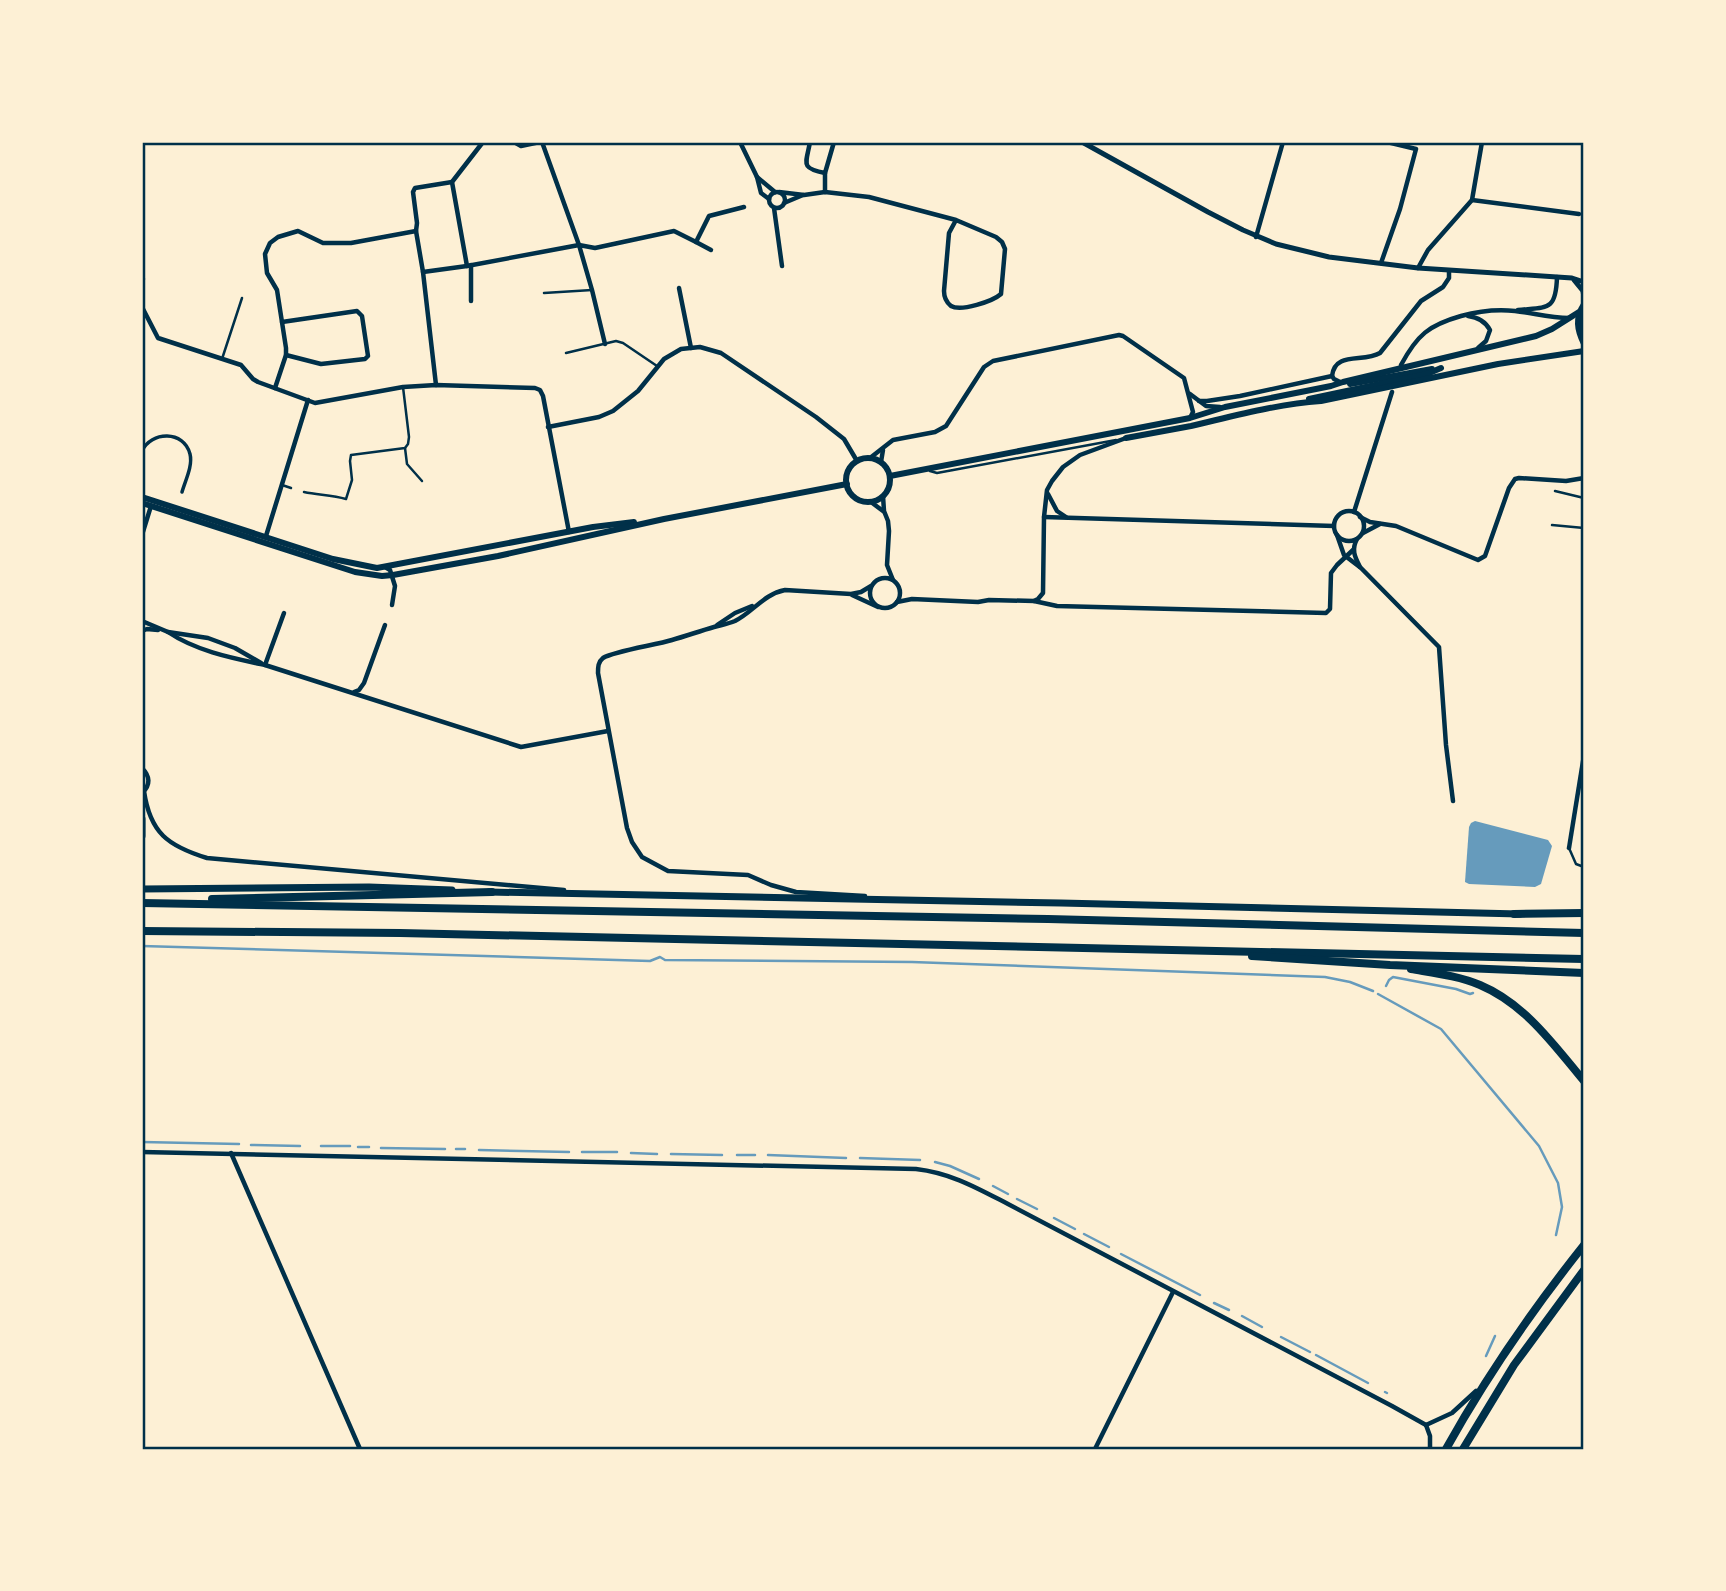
<svg xmlns="http://www.w3.org/2000/svg" width="1726" height="1591" font-family="'DM Sans',sans-serif">
<style>
.water{fill:#669bbc}
.lines{fill:none;stroke-linecap:round;stroke-linejoin:round}
.stream{stroke:#669bbc;stroke-width:2.5}
.service{stroke:#003049;stroke-width:2.5}
.pedestrian{stroke:#003049;stroke-width:3.5}
.minor{stroke:#003049;stroke-width:4.5}
.tertiary{stroke:#003049;stroke-width:5}
.secondary{stroke:#003049;stroke-width:6}
.primary{stroke:#003049;stroke-width:7}
.trunk{stroke:#003049;stroke-width:8}
.motorway{stroke:#003049;stroke-width:8}
.neatline{fill:none;stroke:#003049;stroke-width:2.5}
</style>
<rect width="100%" height="100%" fill="#fdf0d5"/>
<polygon class="water" points="1475,821 1548,840 1552,846 1541,884 1535,887 1469,884 1465,882 1469,827 1471,823"/>
<g class="lines">
<g class="stream">
<polyline points="142,946 650,961 660,957 665,960 912,962 1325,977 1350,982 1373,991"/>
<polyline points="1386,986 1389,980 1393,977 1456,989 1470,994 1473,993"/>
<polyline points="1378,994 1441,1029 1539,1146 1558,1183 1562,1207 1556,1235"/>
<polyline points="142,1142 239,1144"/>
<polyline points="251,1145 300,1146"/>
<polyline points="321,1146 350,1146"/>
<polyline points="358,1147 369,1147"/>
<polyline points="381,1148 445,1149"/>
<polyline points="456,1149 465,1149"/>
<polyline points="479,1150 569,1152"/>
<polyline points="582,1152 617,1152"/>
<polyline points="631,1153 657,1154"/>
<polyline points="671,1154 722,1155"/>
<polyline points="737,1155 755,1155"/>
<polyline points="768,1155 846,1158"/>
<polyline points="860,1158 920,1160"/>
<polyline points="935,1162 950,1166 979,1179"/>
<polyline points="993,1186 1008,1194"/>
<polyline points="1017,1199 1037,1209"/>
<polyline points="1054,1218 1075,1229"/>
<polyline points="1084,1234 1109,1247"/>
<polyline points="1121,1254 1200,1295"/>
<polyline points="1214,1303 1229,1310"/>
<polyline points="1242,1316 1262,1327"/>
<polyline points="1281,1337 1310,1352"/>
<polyline points="1316,1355 1368,1383"/>
<polyline points="1486,1356 1495,1336"/>
<polyline points="1385,1392 1387,1393"/>
</g>
<g class="service">
<polyline points="142,279 144,279"/>
<polyline points="544,293 592,290"/>
<polyline points="566,353 616,341 623,343 657,366"/>
<polyline points="222,359 242,298"/>
<polyline points="405,448 407,464 422,481"/>
<polyline points="930,471 937,473 1116,440"/>
<polyline points="282,485 291,488"/>
<polyline points="1555,491 1584,498"/>
<path d="M304 492C318 495 332 495 346 499L352 480 350 461 351 455 405 448 408 444 409 437 403 387"/>
<polyline points="1552,525 1584,528"/>
<polyline points="1569,848 1576,864 1584,867"/>
</g>
<path class="pedestrian" d="M142 451C151 431 184 430 190 454 193 466 185 481 182 492"/>
<g class="minor">
<polyline points="514,142 521,146 540,142"/>
<polyline points="542,142 579,245 592,290 605,344"/>
<polyline points="740,142 757,177 761,193 769,199"/>
<path d="M810 142C806 164 800 168 825 173L834 142"/>
<polyline points="757,177 775,192"/>
<path d="M779 192 804 195 825 192 869 197 956 220 996 237 1002 242 1005 249 1001 294C993 301 961 312 951 306 946 302 944 297 944 291L949 233 956 220"/>
<polyline points="825,192 825,173"/>
<circle cx="777" cy="200" r="8"/>
<polyline points="1472,200 1579,214"/>
<polyline points="784,203 803,195"/>
<polyline points="774,208 782,266"/>
<polyline points="1256,237 1283,142"/>
<polyline points="696,242 711,250"/>
<polyline points="1381,263 1400,209 1416,149 1387,142"/>
<polyline points="467,266 452,182 483,142"/>
<polyline points="1418,268 1428,250 1472,200 1482,142"/>
<polyline points="423,272 467,266 579,245 595,248 674,231 696,242 709,216 744,207"/>
<polyline points="679,288 691,348"/>
<polyline points="471,301 471,265"/>
<polyline points="142,307 158,338 241,365 253,379 258,382 315,403 403,387 436,385 535,388 540,390 543,396 569,532"/>
<path d="M1518 310C1548 307 1556 311 1557 277"/>
<path d="M1468 316C1477 317 1485 321 1490 330L1486 341 1478 348"/>
<polyline points="282,322 357,311 362,316 368,356 365,359 321,364 286,355"/>
<path d="M1401 365C1417 335 1429 325 1461 316 1479 311 1496 309 1515 311 1533 313 1550 318 1569 318"/>
<path d="M1332 376C1335 351 1363 363 1380 353L1421 301 1443 287 1449 278V271"/>
<polyline points="436,385 423,272 416,231 417,223 413,192 415,188 452,182"/>
<polyline points="275,388 286,355 286,348 277,290 267,273 265,254 270,243 278,237 298,231 323,243 351,243 416,231"/>
<polyline points="1190,394 1206,406 1220,407"/>
<polyline points="1199,401 1207,401 1240,396 1332,376 1334,379 1340,382"/>
<polyline points="548,427 599,417 613,411 638,391 664,359 681,349 700,347 721,353 816,417 844,439 857,461"/>
<polyline points="870,458 893,440 935,432 946,426 984,367 993,361 1119,335 1123,336 1184,378 1193,412 1190,418"/>
<polyline points="881,462 883,450"/>
<polyline points="1048,494 1057,511 1066,517"/>
<polyline points="883,496 884,511 888,521 889,531 887,565 893,580"/>
<polyline points="871,502 883,511"/>
<circle cx="1349" cy="526" r="15"/>
<polyline points="1354,512 1392,392"/>
<polyline points="1044,517 1334,526"/>
<polyline points="1360,517 1370,522 1396,526 1478,560 1485,556 1509,488 1515,479 1519,478 1566,481 1584,478"/>
<polyline points="1363,533 1380,524"/>
<polyline points="142,535 151,506"/>
<polyline points="1337,535 1344,555 1361,568 1439,647 1446,745 1453,801"/>
<polyline points="266,536 308,400"/>
<path d="M1357 539C1351 550 1355 557 1360 567"/>
<polyline points="385,567 390,570 395,586 392,605"/>
<circle cx="885" cy="593" r="15"/>
<polyline points="852,595 878,607"/>
<polyline points="1034,601 1038,599 1043,593 1044,517 1047,490 1052,481 1063,467 1080,455 1126,438"/>
<polyline points="897,602 912,599 978,602 989,600 1034,601 1057,606 1326,613 1330,609 1331,573 1337,565 1353,550"/>
<polyline points="142,621 168,632 208,638 235,648 261,663"/>
<polyline points="717,625 735,613 752,606"/>
<polyline points="142,631 147,629 158,630"/>
<path d="M168 632C196 651 232 658 265 665L521 747 608 731"/>
<polyline points="265,665 284,613"/>
<polyline points="354,692 359,690 364,683 385,625"/>
<path d="M142 768C150 776 151 785 142 793"/>
<path d="M144 791C150 833 168 846 207 858L564 890"/>
<polyline points="1569,848 1584,755"/>
<path d="M865 896 796 892 771 885 748 875 668 871 642 857 632 842 627 828 598 673C598 667 598 662 603 658 614 651 656 645 672 640 686 636 700 631 714 627 721 625 728 624 735 621 753 612 764 594 785 590L851 594 861 592 871 586"/>
<path d="M142 1152 916 1169C951 1173 977 1188 1008 1204L1392 1406 1426 1425"/>
<polyline points="231,1153 360,1449"/>
<polyline points="1426,1425 1452,1413 1476,1391"/>
<polyline points="1426,1425 1430,1436 1430,1449"/>
<polyline points="1095,1449 1173,1292"/>
</g>
<g class="tertiary">
<polyline points="1082,142 1208,212 1243,230 1276,244 1329,257 1418,268 1557,277 1572,278 1584,282"/>
<polyline points="1574,280 1583,291 1584,297"/>
</g>
<g class="secondary">
<path d="M1584 304C1575 318 1577 330 1584 344"/>
<polyline points="1350,384 1432,369"/>
<polyline points="1309,399 1427,374 1441,368"/>
<path d="M1126 438C1148 434 1170 430 1191 426 1234 416 1277 404 1321 401L1498 364 1584 351"/>
<circle cx="868" cy="480" r="22"/>
<polyline points="890,476 1190,418 1225,407 1331,386 1343,382 1536,336 1552,329 1579,312"/>
<polyline points="142,497 333,559 377,568 593,527 634,522"/>
<polyline points="142,503 355,572 382,576 393,575 498,556 664,519 847,484"/>
</g>
<g class="primary">
<polyline points="142,819 142,836"/>
<polyline points="142,889 369,887 452,890"/>
<polyline points="489,892 1061,903 1520,914"/>
</g>
<g class="trunk">
<polyline points="1514,914 1584,913"/>
<path d="M1411 969C1434 973 1459 976 1480 985 1525 1004 1554 1045 1584 1081"/>
<path d="M1446 1449C1486 1377 1533 1309 1584 1245"/>
<polyline points="1463,1449 1514,1365 1584,1270"/>
</g>
<g class="motorway">
<polyline points="212,899 492,892"/>
<polyline points="142,903 1048,919 1584,933"/>
<polyline points="142,931 400,933 1584,959"/>
<polyline points="1252,956 1390,965 1584,973"/>
</g>
</g>
<rect width="1726" height="1591" fill="none" stroke="#fdf0d5" stroke-width="287"/>
<rect x="144" y="144" width="1438" height="1304" class="neatline"/>
</svg>
